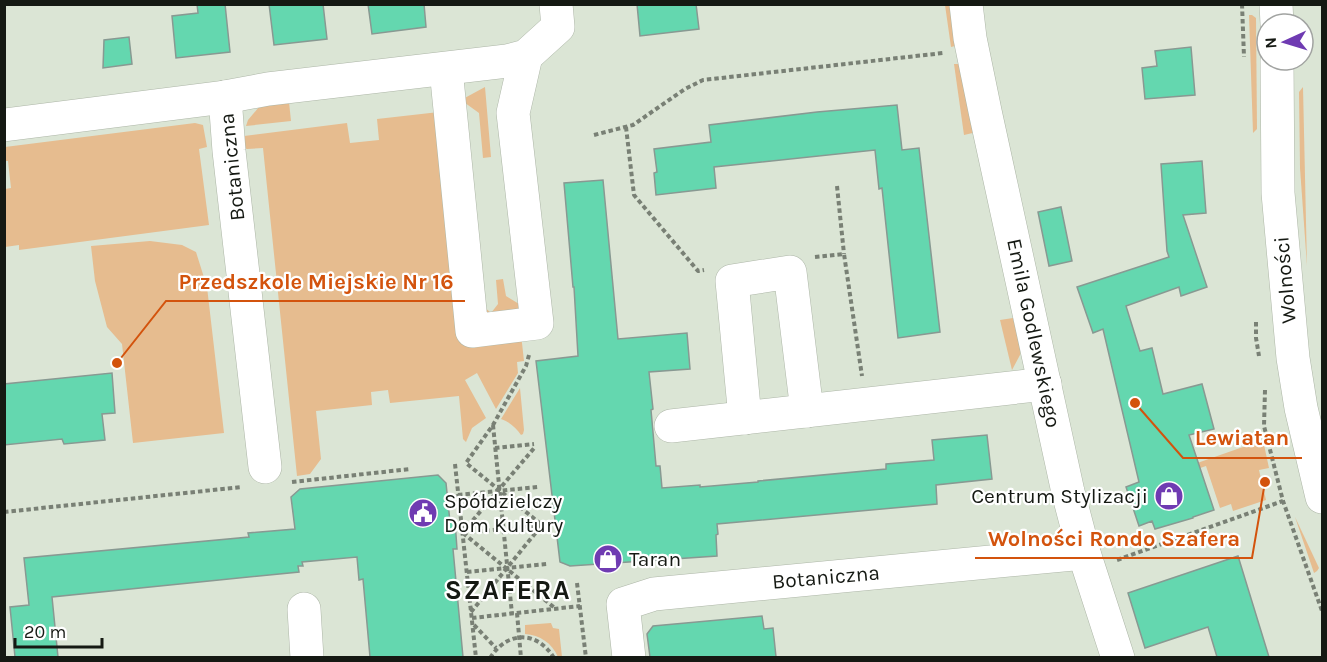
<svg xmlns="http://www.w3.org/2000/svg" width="1327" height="662" font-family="Karla,sans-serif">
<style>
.green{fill:#e6bc8f}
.building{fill:#64d7af;stroke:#889992;stroke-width:1.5}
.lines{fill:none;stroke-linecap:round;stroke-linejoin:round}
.minor-casing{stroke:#adb6a7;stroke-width:34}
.major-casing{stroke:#adb6a7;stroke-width:34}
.path{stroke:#798075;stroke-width:4;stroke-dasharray:4.5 3;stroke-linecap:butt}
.minor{stroke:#fff;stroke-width:33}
.major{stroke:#fff;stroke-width:33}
.labels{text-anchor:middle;stroke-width:4.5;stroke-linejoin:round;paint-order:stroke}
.street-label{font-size:21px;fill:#151913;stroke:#fff}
.poi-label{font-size:21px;fill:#151913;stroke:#fff;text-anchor:start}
.district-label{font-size:27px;font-weight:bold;letter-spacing:1.5px;fill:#151913;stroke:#fff}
.leader{fill:none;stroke:#d3530d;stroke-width:2}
.callout-dot{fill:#d3530d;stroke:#fff;stroke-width:2}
.callout-label{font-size:22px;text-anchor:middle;font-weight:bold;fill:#d3530d;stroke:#fff;stroke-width:4.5;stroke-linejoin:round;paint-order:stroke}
</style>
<rect width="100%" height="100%" fill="#dbe5d5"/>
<g class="green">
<polygon points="945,5 949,5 959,45 951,47"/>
<polygon points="1249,15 1252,15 1256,18 1257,129 1253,133"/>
<polygon points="954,64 962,64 977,132 964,135"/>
<polygon points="485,87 491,157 483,158 479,113 461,100"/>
<polygon points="1303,87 1307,266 1300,168 1299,92"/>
<polygon points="289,102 291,121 246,126 248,120 259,107"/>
<polygon points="439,112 463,340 521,334 524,361 517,362 518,373 496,409 477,373 465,380 486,418 472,428 466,442 463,439 459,396 390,403 388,390 371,392 372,405 316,411 321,459 310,474 297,476 263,148 247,149 244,148 244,136 347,123 350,143 379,140 377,119"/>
<polygon points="195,123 203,125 207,147 199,149 209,225 19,250 19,245 5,247 5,189 11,188 8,161 5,161 5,147"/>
<polygon points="150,241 182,245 196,252 207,287 224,433 133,443 122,344 107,327 95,281 91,246"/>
<polygon points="503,279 506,296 524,307 487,322 480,303 491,313 498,304 496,280"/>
<polygon points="1013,318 1021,349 1020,355 1012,370 1000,320"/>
<path d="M520 388 524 430 523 434 521 435C516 428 510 422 501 419Z"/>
<polygon points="1263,440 1269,468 1259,470 1266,500 1233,511 1231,504 1220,508 1206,466 1183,474 1183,468"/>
<polygon points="1295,517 1319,568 1317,571 1314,573"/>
<path d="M551 623 553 628 559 629 562 657H558C552 643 540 635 525 634V625Z"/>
</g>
<g class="building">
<polygon points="197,4 225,4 230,52 176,58 172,16 198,13"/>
<polygon points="269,4 323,4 327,39 274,45"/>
<polygon points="368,4 424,4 426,27 372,34"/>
<polygon points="637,4 696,4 699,29 640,36"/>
<polygon points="129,37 132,64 103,68 104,40"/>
<polygon points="1191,47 1195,95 1145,99 1142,68 1157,66 1155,51"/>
<polygon points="897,105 902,150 919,148 940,332 898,338 882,188 879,189 875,150 714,167 716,188 656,195 654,173 657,172 654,149 711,142 709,125 817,112"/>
<polygon points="1202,161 1206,213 1183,215 1207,287 1181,296 1179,287 1126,306 1140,351 1152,348 1163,394 1202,384 1214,429 1189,435 1214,510 1193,517 1193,518 1155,529 1152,521 1139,526 1126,487 1139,482 1103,329 1093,333 1077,287 1169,257 1167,251 1161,164"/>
<polygon points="603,180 618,339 687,333 690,369 649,372 653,409 651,410 656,466 660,466 662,488 700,485 700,487 758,482 758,481 886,469 886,464 934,460 932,440 987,435 992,479 936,485 937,504 717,524 718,534 716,535 717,556 570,566 560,562 536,361 578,356 574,287 573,287 564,183"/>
<polygon points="1061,207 1072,261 1049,266 1038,212"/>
<polygon points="112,373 115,413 102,414 105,440 64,444 62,439 4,445 4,384"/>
<polygon points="438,475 446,483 450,522 455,521 457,549 453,549 463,657 370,657 363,579 359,580 357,557 302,562 303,566 298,566 299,572 52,597 58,657 15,657 10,607 29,605 24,558 249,537 248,533 295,529 291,497 300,489"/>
<polygon points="1238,556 1269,657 1217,657 1208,627 1145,648 1128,593"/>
<polygon points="762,616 764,629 773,628 776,657 650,657 647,634 653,626"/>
</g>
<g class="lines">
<g class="minor-casing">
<g id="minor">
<polyline points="966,4 970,38 985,111 1068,492 1084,553 1118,658"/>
<polyline points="446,69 472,331 537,323 513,113 526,56"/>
<polyline points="225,97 229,151 265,467"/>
<polyline points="4,125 225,97 268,89 507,61 526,56 558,27 556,4"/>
<polyline points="745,418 732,281 790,272 807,411"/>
<polyline points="671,426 1045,384"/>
<polyline points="304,609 307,658"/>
<polyline points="629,658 623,604 654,594 1084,553"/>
</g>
</g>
<g class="major-casing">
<g id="major">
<polyline points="1276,4 1277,24"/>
<polyline points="1277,60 1278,193 1293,358 1301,408 1322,497"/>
</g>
</g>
<g class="path">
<polyline points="1242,4 1244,57"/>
<polyline points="626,127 634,195 698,271 704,270"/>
<polyline points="594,135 633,125 685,89 703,80 943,53"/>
<polyline points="837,186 844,254"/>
<polyline points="815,257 844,254 862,376"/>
<polyline points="1256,322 1256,338 1259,356"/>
<polyline points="529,355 526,366 493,425 466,463 542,525"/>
<polyline points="1265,390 1264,426 1283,501 1322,611"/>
<polyline points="493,425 512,614"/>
<polyline points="495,448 534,444"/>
<polyline points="455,464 476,658"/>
<polyline points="292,482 410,469"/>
<polyline points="458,495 538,487"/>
<polyline points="4,512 242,487"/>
<polyline points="463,532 535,447"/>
<polyline points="463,533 556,609"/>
<polyline points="463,533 542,525"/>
<polyline points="1117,560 1283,501"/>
<polyline points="467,572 547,564"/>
<polyline points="577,583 586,658"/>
<polyline points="471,612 542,525"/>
<polyline points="517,613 521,658"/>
<polyline points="472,618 580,606"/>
<polyline points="474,625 496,648"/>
<path d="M490 658C507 631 537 630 554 658"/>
</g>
<use href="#minor" class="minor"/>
<use href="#major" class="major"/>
</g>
<defs>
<g id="shop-disc" transform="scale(1.5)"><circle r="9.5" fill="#6f3bb2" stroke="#fff"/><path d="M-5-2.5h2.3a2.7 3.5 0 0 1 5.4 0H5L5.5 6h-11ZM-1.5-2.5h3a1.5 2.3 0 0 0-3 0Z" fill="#fff"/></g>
<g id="civic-disc" transform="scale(1.5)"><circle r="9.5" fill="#6f3bb2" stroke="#fff"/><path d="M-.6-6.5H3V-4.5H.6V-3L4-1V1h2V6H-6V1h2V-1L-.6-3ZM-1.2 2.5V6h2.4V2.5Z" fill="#fff"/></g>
</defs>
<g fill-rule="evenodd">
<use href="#shop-disc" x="1169" y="496"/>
<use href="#civic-disc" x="423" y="513"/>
<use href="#shop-disc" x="608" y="559"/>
</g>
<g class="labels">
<g class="street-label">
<text transform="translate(232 167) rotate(-96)" y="7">Botaniczna</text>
<text transform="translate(1285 280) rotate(-95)" y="7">Wolności</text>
<text transform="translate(1034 333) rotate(78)" y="7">Emila Godlewskiego</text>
<text transform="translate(826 577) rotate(-5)" y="7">Botaniczna</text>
</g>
<g class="poi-label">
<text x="1148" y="503" text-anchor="end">Centrum Stylizacji</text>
<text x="444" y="508">Spółdzielczy<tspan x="444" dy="24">Dom Kultury</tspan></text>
<text x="629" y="566">Taran</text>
</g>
<g class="district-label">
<text x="508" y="599">SZAFERA</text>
</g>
</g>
<path class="leader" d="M117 363L166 301H465M1135 403L1183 458H1302M1265 482L1252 558H975"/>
<g class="callout-dot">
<circle cx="117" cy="363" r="6"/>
<circle cx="1135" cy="403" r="6"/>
<circle cx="1265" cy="482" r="6"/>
</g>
<g class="callout-label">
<text x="316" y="289">Przedszkole Miejskie Nr 16</text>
<text x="1242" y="445">Lewiatan</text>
<text x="1114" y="546">Wolności Rondo Szafera</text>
</g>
<rect width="1327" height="662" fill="none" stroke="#151913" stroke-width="12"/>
<g transform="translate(1285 42) rotate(266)"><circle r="28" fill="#ffffff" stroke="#a1a3a1" stroke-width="1.5"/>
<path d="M0-4.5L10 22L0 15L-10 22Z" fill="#6f3bb2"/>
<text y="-9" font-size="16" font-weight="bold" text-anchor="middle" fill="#151913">N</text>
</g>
<path d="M15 638v9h87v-9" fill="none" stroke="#151913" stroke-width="3"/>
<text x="24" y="638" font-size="18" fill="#151913" stroke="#ffffff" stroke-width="4.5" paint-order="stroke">20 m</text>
</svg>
